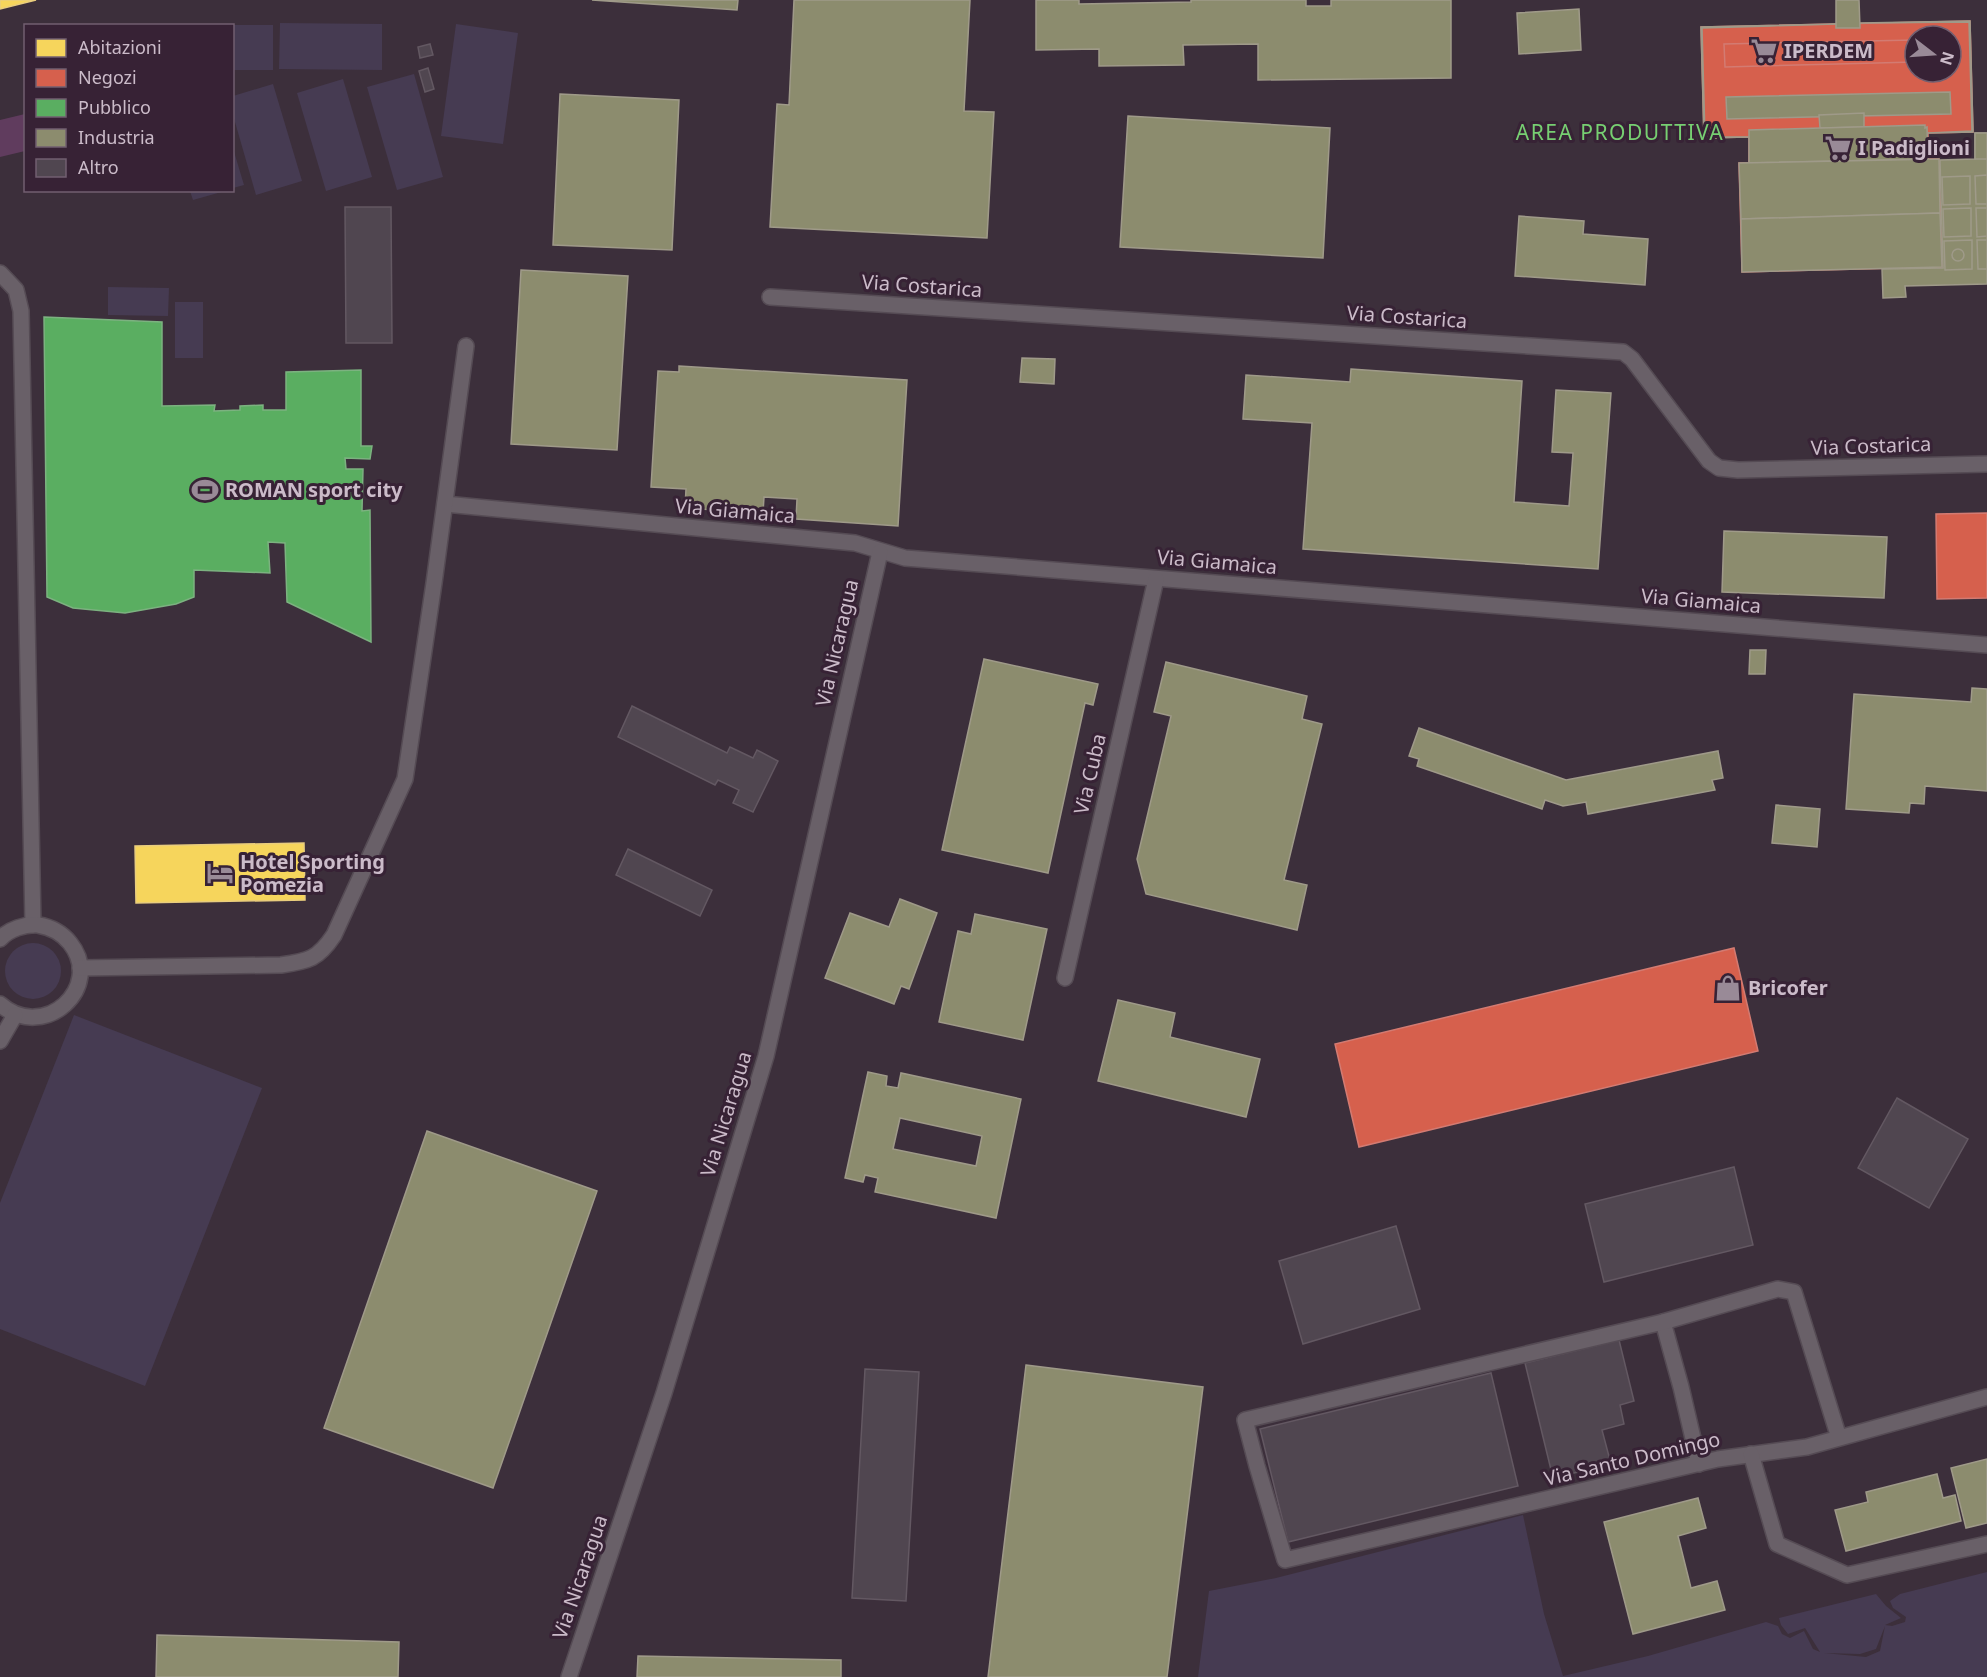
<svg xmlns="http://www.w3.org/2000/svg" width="1987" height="1677" font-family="'Noto Sans',sans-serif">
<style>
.green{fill:#463b52;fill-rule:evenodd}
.water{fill:#603c5e}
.homes{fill:#f6d55c;stroke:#e9cd7d;stroke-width:1.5}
.shops{fill:#d6604d;stroke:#d37b72;stroke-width:1.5;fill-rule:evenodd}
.public{fill:#5aae61;stroke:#7cb280;stroke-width:1.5}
.industry{fill:#8c8c6e;stroke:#9f9a89;stroke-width:1.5;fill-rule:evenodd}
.building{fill:#504650;stroke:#635862;stroke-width:1.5}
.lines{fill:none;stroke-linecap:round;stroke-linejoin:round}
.street-casing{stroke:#554b54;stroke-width:18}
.street{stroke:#696068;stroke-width:15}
.labels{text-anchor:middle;stroke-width:6;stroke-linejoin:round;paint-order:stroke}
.poi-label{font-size:20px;font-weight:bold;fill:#cbbbc9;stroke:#372235;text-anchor:start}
.street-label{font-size:20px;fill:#cbbbc9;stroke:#372235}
.neighbourhood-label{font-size:21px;letter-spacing:1.5px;fill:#77cf72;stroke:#372235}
</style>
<rect width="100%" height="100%" fill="#3c2f3b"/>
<g class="green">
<polygon points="280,23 382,24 382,70 279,69"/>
<polygon points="456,24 518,33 503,144 441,136"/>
<polygon points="273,25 273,70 233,70 232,26 179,25"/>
<polygon points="414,74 443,177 397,190 367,87"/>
<polygon points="343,79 372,177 326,191 297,93"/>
<polygon points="273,84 302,181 256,195 233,115 233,96"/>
<polygon points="232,145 244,185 233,188 232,188"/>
<polygon points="190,191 190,190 225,191 193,200"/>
<polygon points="108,287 169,288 168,316 108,315"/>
<rect x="175" y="302" width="28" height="56"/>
<circle cx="33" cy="971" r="28"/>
<polygon points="74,1015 262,1088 145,1386 0,1329 0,1203"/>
<path d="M1523 1515 1544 1614 1563 1676 1648 1656 1766 1622 1778 1626 1782 1634 1790 1638 1804 1631 1813 1649 1820 1652 1805 1628 1788 1634 1781 1625 1779 1618 1876 1594 1886 1606 1901 1618 1885 1625 1892 1626 1905 1622 1906 1617 1893 1608 1890 1601 1900 1594 1987 1572V1677H1198L1209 1591 1276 1578ZM1885 1626 1880 1651 1866 1657 1824 1653 1860 1654 1876 1649Z"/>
</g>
<polygon class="water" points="25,114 25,151 0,157 0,120"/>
<g class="homes">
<polygon points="0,0 36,0 0,9"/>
<polygon points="304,843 305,900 136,903 135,846"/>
</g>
<g class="shops">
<path d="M1970 21 1973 132 1928 133V159H1939L1942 267 1742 272 1739 163H1749V137L1704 138 1701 27ZM1915 36H1951V72H1915Z"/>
<polygon points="1915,40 1915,62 1725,67 1724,44"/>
<polygon points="1987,513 1987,598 1937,599 1936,514"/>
<polygon points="1734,948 1758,1051 1359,1147 1335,1044"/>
</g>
<polygon class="public" points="44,317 162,322 162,406 215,405 214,411 240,410 240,406 263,405 263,410 286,410 286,372 361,370 361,446 372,446 370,459 345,458 346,469 363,469 362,511 370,510 371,642 287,602 285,543 268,542 270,573 194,570 194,597 176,604 125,613 73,608 47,597"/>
<g class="industry">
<polygon points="592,0 738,0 737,10"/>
<polygon points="794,0 970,0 964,111 994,112 987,238 770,227 777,104 789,105"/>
<polygon points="1036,0 1079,0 1079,4 1191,2 1191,0 1306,0 1306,6 1331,6 1331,0 1451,0 1451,78 1258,80 1258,44 1183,45 1184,65 1099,66 1099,49 1036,50"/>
<polygon points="1836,0 1859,0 1860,28 1836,28"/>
<polygon points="1579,9 1581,50 1519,54 1517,13"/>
<polygon points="1970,21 1973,132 1928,133 1972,131 1969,22 1860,23"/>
<polygon points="1836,24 1702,28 1705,137 1749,137 1704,138 1701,27"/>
<polygon points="1950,92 1951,114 1727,119 1726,97"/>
<polygon points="560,94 679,100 672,250 553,245"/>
<polygon points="1864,113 1864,127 1820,128 1819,115"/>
<polygon points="1128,116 1330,128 1323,258 1120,247"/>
<polygon points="1925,125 1925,128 1927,127 1928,159 1749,163 1749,130"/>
<polygon points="1975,133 1987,133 1987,284 1905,286 1906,297 1883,298 1882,269 1943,268 1940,160 1975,159"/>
<rect x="1975" y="133" width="12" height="26"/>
<polygon points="1939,159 1940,213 1741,219 1739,163"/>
<polygon points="1987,175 1987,204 1976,204 1975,176"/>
<polygon points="1970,176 1970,204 1943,205 1942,177"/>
<polygon points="1971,208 1971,236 1944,237 1943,209"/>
<polygon points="1976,208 1987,208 1987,236 1977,237"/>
<polygon points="1940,213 1942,267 1742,272 1741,219"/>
<polygon points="1519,216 1584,221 1583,234 1648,239 1645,285 1515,276"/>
<polygon points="1972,240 1972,269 1945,270 1944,241"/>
<polygon points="1977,240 1987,240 1987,269 1978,269"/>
<circle cx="1958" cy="255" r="6"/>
<polygon points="521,270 628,276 617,450 511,444"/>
<polygon points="1022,358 1055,359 1054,384 1020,382"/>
<polygon points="679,366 907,380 898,526 796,519 797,499 764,497 763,513 685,508 686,489 651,487 658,371 679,372"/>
<polygon points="1351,369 1522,381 1514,502 1569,506 1573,453 1552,452 1556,390 1611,393 1598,569 1303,549 1312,423 1243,419 1246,375 1350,382"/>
<polygon points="1724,531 1887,537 1884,598 1722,592"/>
<polygon points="1750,650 1766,650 1765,674 1749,674"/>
<polygon points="984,659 1098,684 1093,705 1085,703 1048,873 942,850"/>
<polygon points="1166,662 1307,696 1302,719 1322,724 1284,880 1307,885 1297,930 1146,894 1137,859 1171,716 1154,712"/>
<polygon points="1972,688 1987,689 1987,791 1925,786 1924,804 1910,803 1909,813 1846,809 1854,694 1971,702"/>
<polygon points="1419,728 1566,780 1718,751 1723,778 1712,780 1715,790 1588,814 1586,802 1563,806 1545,800 1542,809 1417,766 1419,759 1409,756"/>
<polygon points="1776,805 1820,809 1817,847 1772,843"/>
<polygon points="900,899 937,913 909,989 901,986 894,1004 825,978 850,913 889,927"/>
<polygon points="975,914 1047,929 1023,1040 939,1022 958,931 971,934"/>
<polygon points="1118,1000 1175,1013 1170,1037 1260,1059 1246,1117 1098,1081"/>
<path d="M868 1072 887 1076 886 1086 898 1088 901 1073 1021 1099 996 1218 875 1192 878 1178 865 1175 863 1182 845 1178ZM900 1118 982 1136 976 1166 893 1149Z"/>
<polygon points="427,1131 597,1191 493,1488 324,1428"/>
<polygon points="1026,1365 1203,1387 1167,1677 988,1677"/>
<polygon points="1987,1459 1987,1523 1966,1528 1951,1468"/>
<polygon points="1937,1474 1943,1498 1955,1495 1961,1521 1846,1551 1835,1510 1868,1502 1866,1492"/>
<polygon points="1698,1498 1706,1528 1678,1536 1691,1588 1717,1581 1725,1610 1633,1634 1604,1522"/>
<polygon points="157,1635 399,1642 398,1677 156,1677"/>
<polygon points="638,1656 841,1660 841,1677 637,1677"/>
</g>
<g class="building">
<polygon points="430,44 433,55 420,58 418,47"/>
<polygon points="428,68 434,89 425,92 419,71"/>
<polygon points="345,207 391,207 392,343 346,343"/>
<polygon points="632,706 727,753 730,747 753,758 757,750 778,761 753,812 733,803 739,790 718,780 715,785 618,737"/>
<polygon points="628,849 712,890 700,916 616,875"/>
<polygon points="1897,1098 1968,1139 1929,1208 1858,1168"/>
<polygon points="1734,1167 1753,1245 1604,1282 1585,1204"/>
<polygon points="1396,1226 1420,1309 1303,1344 1279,1261"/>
<polygon points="1619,1340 1634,1401 1620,1405 1624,1424 1602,1430 1611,1464 1553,1478 1525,1363"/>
<polygon points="865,1369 919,1372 906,1601 852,1598"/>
<polygon points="1491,1373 1518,1486 1288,1542 1260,1429"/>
</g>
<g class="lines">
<g class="street-casing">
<g id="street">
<polyline points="0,273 16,290 21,311 33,925"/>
<polyline points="770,297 1623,352 1632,359 1709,461 1719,468 1738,470 1987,464"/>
<polyline points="445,504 855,543 905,558 1987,645"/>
<path d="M0 939C9 929 25 924 38 925 51 927 62 933 70 943 105 987 44 1043 0 1004"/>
<path d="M80 968 281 965C309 961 318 959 334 935L405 779 434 583 466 346"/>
<polyline points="1065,978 1156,579"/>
<polyline points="0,1041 15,1015"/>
<polyline points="1663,1322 1681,1387 1699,1464"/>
<polyline points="1839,1438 1794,1292 1778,1289 1663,1322 1245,1420 1257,1466 1285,1560 1718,1459 1807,1447 1987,1397"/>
<polyline points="1751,1454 1777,1544 1847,1575 1987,1544"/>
<polyline points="569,1677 664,1393 766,1056 880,552"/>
</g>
</g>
<use href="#street" class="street"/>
</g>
<defs>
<g id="supermarket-bare" transform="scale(2.07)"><path d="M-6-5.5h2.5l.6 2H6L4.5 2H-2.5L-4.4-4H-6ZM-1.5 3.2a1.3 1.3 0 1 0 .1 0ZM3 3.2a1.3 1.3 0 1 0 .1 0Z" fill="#998a97" stroke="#372235" stroke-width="2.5" paint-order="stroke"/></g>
<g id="stadium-bare" transform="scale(2.07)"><path d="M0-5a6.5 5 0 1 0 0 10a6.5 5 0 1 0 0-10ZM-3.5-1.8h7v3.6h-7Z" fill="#998a97" stroke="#372235" stroke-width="2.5" paint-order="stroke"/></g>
<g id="hotel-bare" transform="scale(2.07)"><path d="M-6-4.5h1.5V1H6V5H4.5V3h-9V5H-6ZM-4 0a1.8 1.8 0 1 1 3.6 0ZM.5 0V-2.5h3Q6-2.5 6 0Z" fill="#998a97" stroke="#372235" stroke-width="2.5" paint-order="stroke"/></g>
<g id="shop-bare" transform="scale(2.07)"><path d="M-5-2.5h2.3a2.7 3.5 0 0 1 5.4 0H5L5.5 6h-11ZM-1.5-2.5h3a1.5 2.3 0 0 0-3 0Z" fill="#998a97" stroke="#372235" stroke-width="2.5" paint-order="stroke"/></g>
</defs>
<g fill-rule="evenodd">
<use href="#supermarket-bare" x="1764" y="51"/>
<use href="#supermarket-bare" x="1838" y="148"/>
<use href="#stadium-bare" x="205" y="490"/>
<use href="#hotel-bare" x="220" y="873"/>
<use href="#shop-bare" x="1728" y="988"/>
</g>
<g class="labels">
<g class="poi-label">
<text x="1784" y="58">IPERDEM</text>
<text x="1858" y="155">I Padiglioni</text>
<text x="225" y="497">ROMAN sport city</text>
<text x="240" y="869">Hotel Sporting<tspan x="240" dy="23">Pomezia</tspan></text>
<text x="1748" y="995">Bricofer</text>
</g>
<g class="street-label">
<text transform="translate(922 286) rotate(4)" y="7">Via Costarica</text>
<text transform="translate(1407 317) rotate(4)" y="7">Via Costarica</text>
<text transform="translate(1871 446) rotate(-2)" y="7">Via Costarica</text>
<text transform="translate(735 511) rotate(5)" y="7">Via Giamaica</text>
<text transform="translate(1217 562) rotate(5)" y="7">Via Giamaica</text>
<text transform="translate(1701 601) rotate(5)" y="7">Via Giamaica</text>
<text transform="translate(837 643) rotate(-77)" y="7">Via Nicaragua</text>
<text transform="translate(1090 774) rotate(-77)" y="7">Via Cuba</text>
<text transform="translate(726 1114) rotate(-73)" y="7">Via Nicaragua</text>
<text transform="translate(1632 1459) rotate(-13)" y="7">Via Santo Domingo</text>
<text transform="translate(580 1577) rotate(-71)" y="7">Via Nicaragua</text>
</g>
<g class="neighbourhood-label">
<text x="1620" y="140">AREA PRODUTTIVA</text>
</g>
</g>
<rect x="24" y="24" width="210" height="168" fill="#372235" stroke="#725f70" stroke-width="1.5"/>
<rect x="36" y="39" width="30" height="18" fill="#f6d55c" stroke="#725f70" stroke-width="1.5"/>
<text x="78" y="54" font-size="18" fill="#cbbbc9">Abitazioni</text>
<rect x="36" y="69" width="30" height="18" fill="#d6604d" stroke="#725f70" stroke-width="1.5"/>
<text x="78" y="84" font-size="18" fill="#cbbbc9">Negozi</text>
<rect x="36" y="99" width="30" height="18" fill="#5aae61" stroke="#725f70" stroke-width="1.5"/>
<text x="78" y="114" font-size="18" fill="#cbbbc9">Pubblico</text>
<rect x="36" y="129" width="30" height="18" fill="#8c8c6e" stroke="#725f70" stroke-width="1.5"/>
<text x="78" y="144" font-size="18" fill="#cbbbc9">Industria</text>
<rect x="36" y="159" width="30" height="18" fill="#504650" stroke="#725f70" stroke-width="1.5"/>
<text x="78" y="174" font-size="18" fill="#cbbbc9">Altro</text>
<g transform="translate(1933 54) rotate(107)"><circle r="28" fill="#372235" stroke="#725f70" stroke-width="1.5"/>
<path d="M0-4.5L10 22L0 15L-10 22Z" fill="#998a97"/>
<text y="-9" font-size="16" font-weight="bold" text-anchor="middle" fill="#cbbbc9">N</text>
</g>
</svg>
